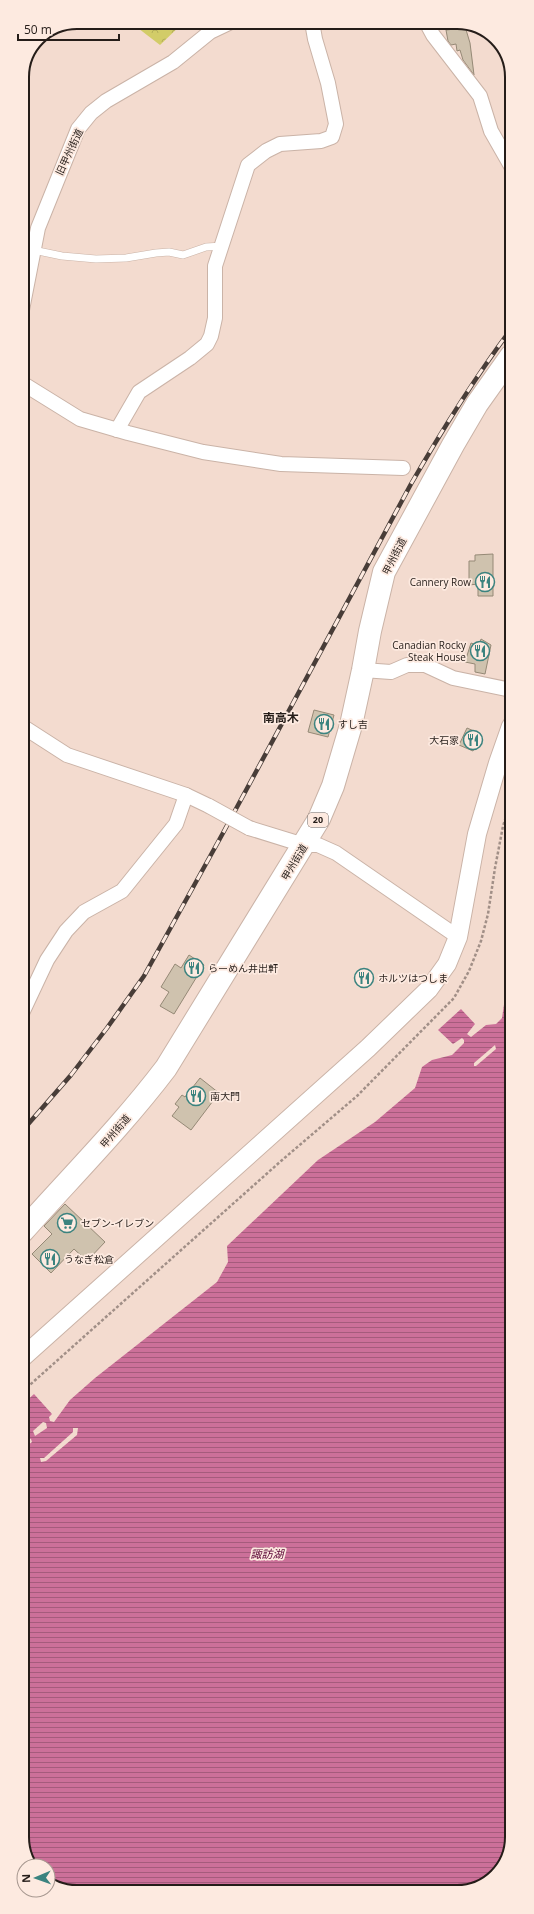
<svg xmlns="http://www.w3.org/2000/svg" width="534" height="1914" font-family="'Open Sans','Noto Sans JP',sans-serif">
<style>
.forest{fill:url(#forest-crowns)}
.water{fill:url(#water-rules)}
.pier{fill:#f3dbcf}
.building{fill:#cfc2ae;stroke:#958976}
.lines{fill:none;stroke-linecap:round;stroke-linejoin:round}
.service-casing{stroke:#cab3a7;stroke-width:8}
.minor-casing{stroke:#cab3a7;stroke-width:16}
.tertiary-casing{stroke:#cab3a7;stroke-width:20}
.trunk-casing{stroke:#cab3a7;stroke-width:24}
.path{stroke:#a18f87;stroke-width:2.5;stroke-dasharray:3 2;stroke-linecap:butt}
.service{stroke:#fff;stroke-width:7}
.minor{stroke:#fff;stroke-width:14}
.tertiary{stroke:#fff;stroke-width:18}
.trunk{stroke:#fff;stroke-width:22}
.rail-casing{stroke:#483d38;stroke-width:4.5}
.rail{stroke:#fdeae0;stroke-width:3;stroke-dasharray:9;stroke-linecap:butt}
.minor-bridge-casing{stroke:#cab3a7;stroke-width:16;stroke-linecap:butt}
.minor-bridge{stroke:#fff;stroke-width:14}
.labels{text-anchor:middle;stroke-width:3.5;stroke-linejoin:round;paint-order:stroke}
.shield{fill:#fdeae0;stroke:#665a55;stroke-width:1}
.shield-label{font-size:9px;font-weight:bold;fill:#251d19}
.street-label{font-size:10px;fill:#251d19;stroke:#fdeae0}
.poi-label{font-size:10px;fill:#251d19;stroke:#fdeae0;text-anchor:start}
.water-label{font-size:11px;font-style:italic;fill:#590234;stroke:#fdeae0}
.quarter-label{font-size:12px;font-weight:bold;fill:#251d19;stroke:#fdeae0}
.rim{fill:none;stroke:#251d19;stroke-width:2}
</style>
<defs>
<pattern id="forest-crowns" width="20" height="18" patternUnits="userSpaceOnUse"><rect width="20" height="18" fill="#d2cc68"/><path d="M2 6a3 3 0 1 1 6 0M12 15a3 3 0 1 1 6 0" fill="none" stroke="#b4af5a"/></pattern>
<pattern id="water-rules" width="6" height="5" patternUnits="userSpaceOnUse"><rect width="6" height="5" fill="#cc7099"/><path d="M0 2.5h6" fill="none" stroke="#a55b7c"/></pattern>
</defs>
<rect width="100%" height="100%" fill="#f3dbcf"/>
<polygon class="forest" points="130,22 184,22 160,45"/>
<polygon class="water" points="511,957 512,1838 499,1873 468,1891 73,1892 48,1881 48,1866 33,1866 23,1848 23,1449 32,1442 31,1439 26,1437 23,1439 23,1404 34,1394 52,1414 49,1417 50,1421 54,1422 70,1400 95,1378 217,1282 228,1262 227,1246 318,1160 375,1122 415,1088 422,1067 432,1060 452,1055 464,1043 464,1040 462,1038 453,1044 438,1030 461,1009 475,1024 467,1034 471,1037 486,1025 496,1024 502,1018"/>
<g class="pier">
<polygon points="495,1045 496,1049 476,1066 474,1066 474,1063"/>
<polygon points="43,1422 46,1423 47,1428 35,1436 33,1431"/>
<polygon points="73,1428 78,1428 77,1435 46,1461 41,1462 40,1458 44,1458 73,1432"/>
</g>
<g class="building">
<polygon points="464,23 470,43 474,75 463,60 460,50 457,51 456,44 451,45 448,41 446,30 455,29 454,24"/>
<polygon points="493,554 493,596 478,596 478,584 469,585 469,561 475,561 475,555"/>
<polygon points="481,639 491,645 485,674 475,672 475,664 465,662 471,643 479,646"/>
<polygon points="314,710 334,715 328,737 308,732"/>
<polygon points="467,728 481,734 473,751 459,745"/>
<polygon points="189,955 204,965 174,1014 160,1006 169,992 161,987 175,964 181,968"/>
<polygon points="200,1078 219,1093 191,1130 172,1116 179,1107 175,1104 182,1095 185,1097"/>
<polygon points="65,1204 105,1242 87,1261 74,1249 51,1273 32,1254 52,1234 44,1226"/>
</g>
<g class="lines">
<g class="service-casing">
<polyline id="service" points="33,250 62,256 96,259 126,258 156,253 169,252 183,255 206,247 223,246"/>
</g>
<g class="minor-casing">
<g id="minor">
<polyline points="426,22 433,35 480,96 491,131 511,166"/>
<polyline points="22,310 38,228 78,129 91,113 106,101 173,62 210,32 231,22"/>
<polyline points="22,383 80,419 128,433 203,452 281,464 403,468"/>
<polyline points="117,430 139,392 190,358 207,344 211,336 215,318 215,266 248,165 266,151 280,144 321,141 332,137 336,124 328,83 315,39 312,22"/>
<polyline points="363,670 391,672 407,665 425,665 453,678 511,690"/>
<polyline points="22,726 67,755 186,795 209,806"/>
<polyline points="249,828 304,845 318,845 336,853 458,937"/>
<polyline points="23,1011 47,960 66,931 84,912 122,891 176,824 186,795"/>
</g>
</g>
<g class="tertiary-casing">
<polyline id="tertiary" points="23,1357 368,1048 429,989 447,964 458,937 477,834 498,763 511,726"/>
</g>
<g class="trunk-casing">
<path id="trunk" d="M23 1231C71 1177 122 1126 166 1068L319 819 333 786 351 725 363 670 370 631 384 572 453 445 477 404 511 356"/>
</g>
<polyline class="path" points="23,1391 281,1161 357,1096 454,998 469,971 481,941 488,914 495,868 503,826 511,802"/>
<use href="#service" class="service"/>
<use href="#minor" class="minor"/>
<use href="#tertiary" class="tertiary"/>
<use href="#trunk" class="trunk"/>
<g class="rail-casing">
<path id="rail" d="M23 1130 71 1075 107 1028 144 976 223 833 411 484C442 430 474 379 511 329"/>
</g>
<use href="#rail" class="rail"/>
<g class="minor-bridge-casing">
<polyline id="minor-bridge" points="209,806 249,828"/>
</g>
<use href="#minor-bridge" class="minor-bridge"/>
</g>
<defs>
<g id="restaurant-ring" transform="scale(1)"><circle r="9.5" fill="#fdeae0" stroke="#3b837f" stroke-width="1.5"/><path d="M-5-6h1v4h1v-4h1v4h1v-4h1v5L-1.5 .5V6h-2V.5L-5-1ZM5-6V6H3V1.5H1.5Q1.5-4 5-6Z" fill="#3b837f"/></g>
<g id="supermarket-ring" transform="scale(1)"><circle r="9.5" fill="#fdeae0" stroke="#3b837f" stroke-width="1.5"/><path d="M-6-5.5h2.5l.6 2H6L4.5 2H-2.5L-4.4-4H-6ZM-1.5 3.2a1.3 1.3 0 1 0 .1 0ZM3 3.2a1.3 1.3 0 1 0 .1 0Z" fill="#3b837f"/></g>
</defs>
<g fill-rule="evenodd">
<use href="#restaurant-ring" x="485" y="582"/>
<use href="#restaurant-ring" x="480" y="651"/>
<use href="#restaurant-ring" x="324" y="724"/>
<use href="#restaurant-ring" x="473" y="740"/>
<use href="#restaurant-ring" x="194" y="968"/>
<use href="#restaurant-ring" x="364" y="978"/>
<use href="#restaurant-ring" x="196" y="1096"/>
<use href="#supermarket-ring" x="67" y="1223"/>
<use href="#restaurant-ring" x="50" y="1259"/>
</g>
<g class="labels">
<rect class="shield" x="308" y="813" width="20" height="14" rx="3"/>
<g class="shield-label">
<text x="318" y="823">20</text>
</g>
<g class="street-label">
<text transform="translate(69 152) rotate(-65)" y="4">旧甲州街道</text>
<text transform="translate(394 556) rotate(-63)" y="4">甲州街道</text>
<text transform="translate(294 862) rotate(-59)" y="4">甲州街道</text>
<text transform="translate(115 1131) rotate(-49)" y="4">甲州街道</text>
</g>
<g class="poi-label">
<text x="471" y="586" text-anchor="end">Cannery Row</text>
<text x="466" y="649" text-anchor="end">Canadian Rocky<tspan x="466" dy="12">Steak House</tspan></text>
<text x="338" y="728">すし吉</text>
<text x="459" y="744" text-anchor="end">大石家</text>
<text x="208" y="972">らーめん井出軒</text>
<text x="378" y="982">ホルツはつしま</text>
<text x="210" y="1100">南大門</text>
<text x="81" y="1227">セブン-イレブン</text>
<text x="64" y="1263">うなぎ松倉</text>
</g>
<g class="water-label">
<text x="267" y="1558">諏訪湖</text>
</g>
<g class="quarter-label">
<text x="281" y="722">南高木</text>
</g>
</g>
<path d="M0 0H534V1914H0ZM77 29H457A48 48 0 0 1 505 77V1837A48 48 0 0 1 457 1885H77A48 48 0 0 1 29 1837V77A48 48 0 0 1 77 29Z" fill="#fdeae0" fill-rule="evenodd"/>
<path class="rim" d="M77 29H457A48 48 0 0 1 505 77V1837A48 48 0 0 1 457 1885H77A48 48 0 0 1 29 1837V77A48 48 0 0 1 77 29Z"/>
<g transform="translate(36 1878) rotate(268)"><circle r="19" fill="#fdeae0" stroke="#a79890"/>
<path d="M0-3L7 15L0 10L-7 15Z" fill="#3b837f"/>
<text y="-6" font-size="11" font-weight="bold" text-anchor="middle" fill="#251d19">N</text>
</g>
<path d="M18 34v6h101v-6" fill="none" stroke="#251d19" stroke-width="2"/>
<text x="24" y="34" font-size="12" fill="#251d19" stroke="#fdeae0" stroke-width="3" paint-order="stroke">50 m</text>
</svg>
